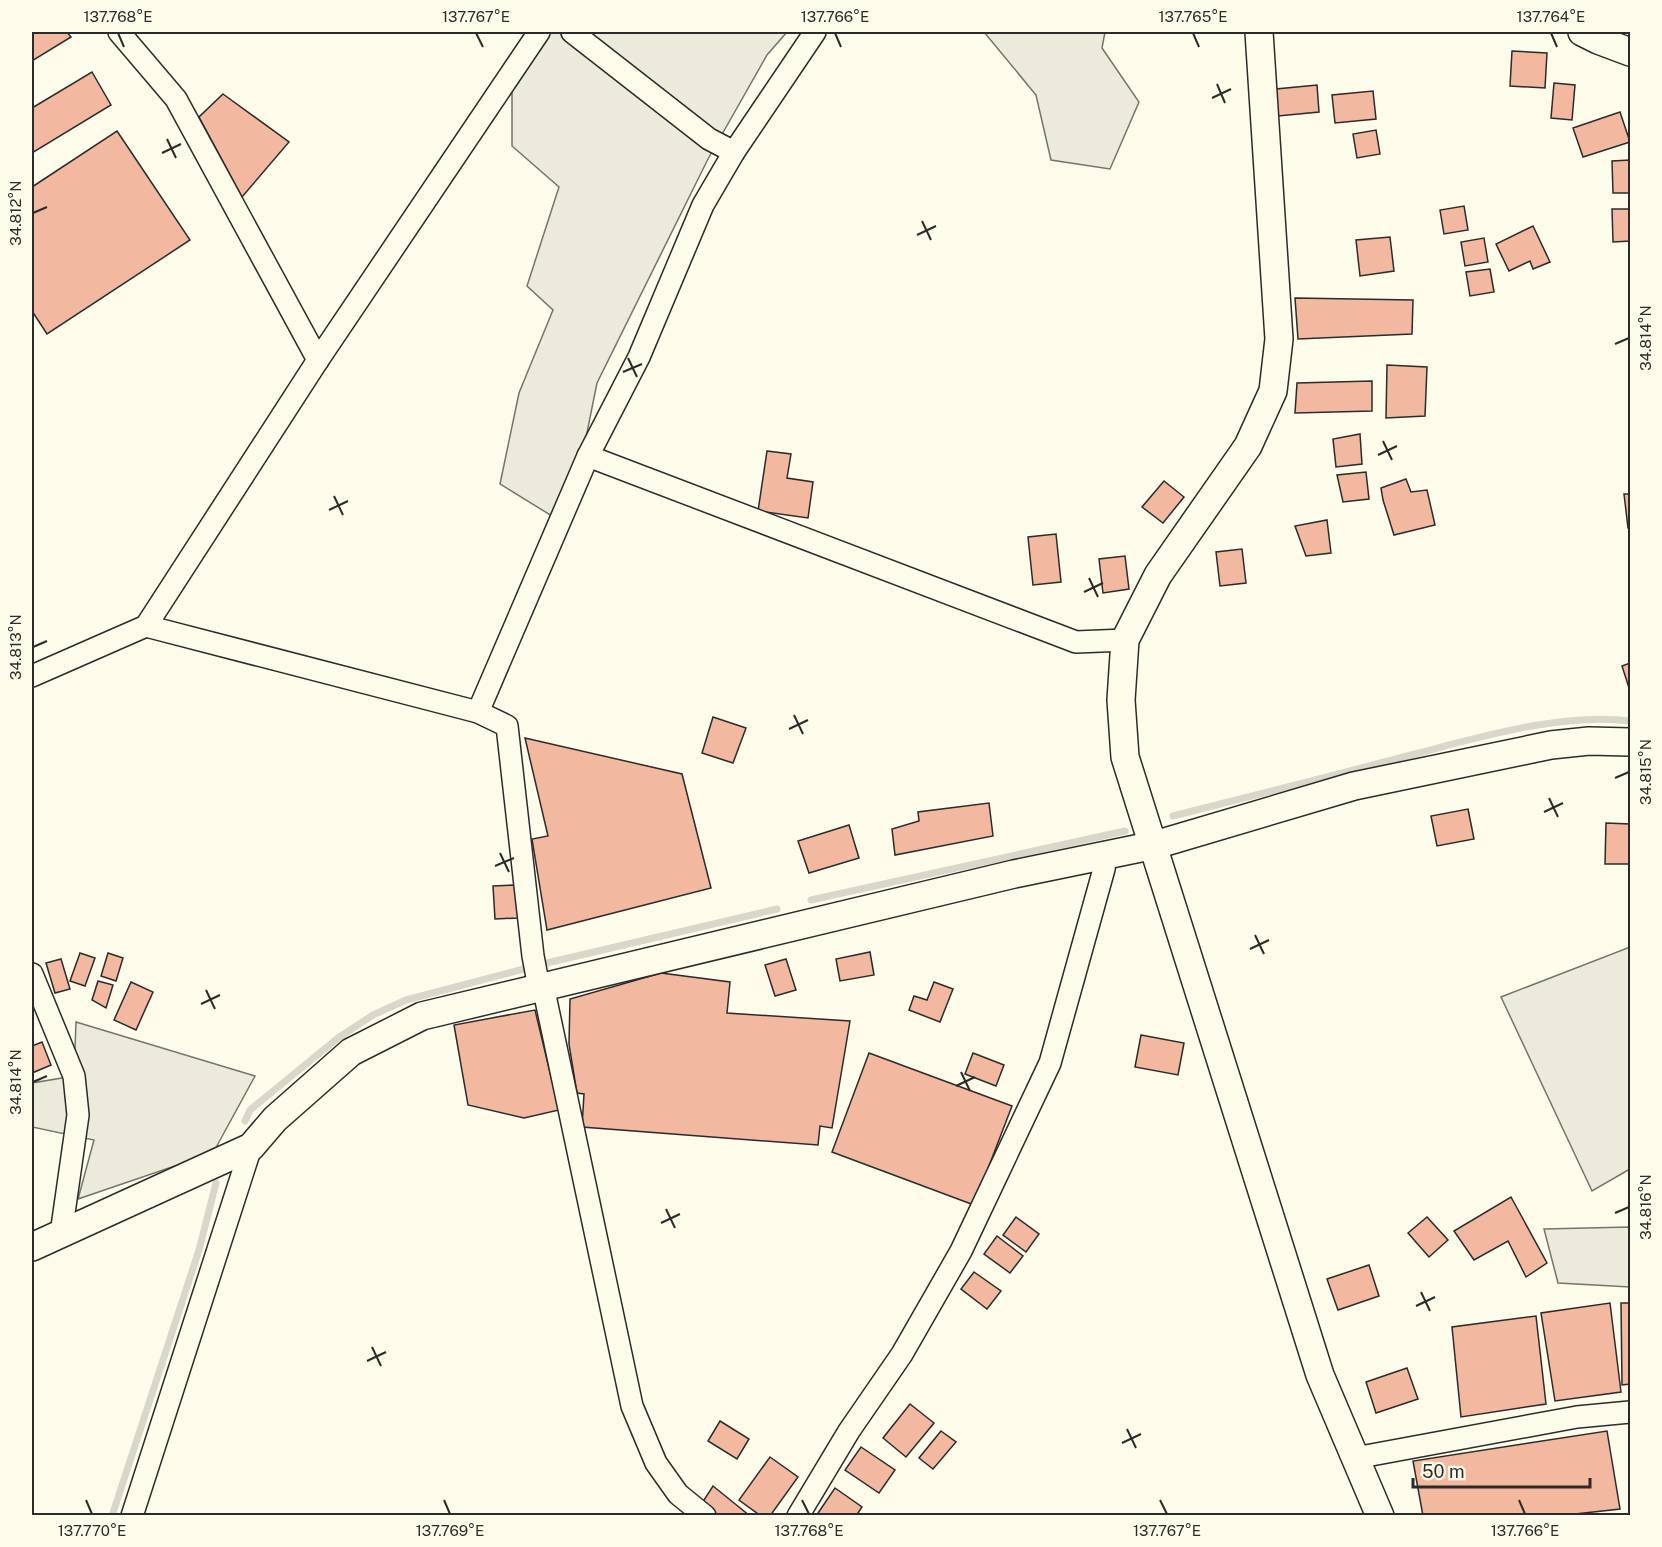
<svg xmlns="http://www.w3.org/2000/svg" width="1662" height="1547" font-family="'Public Sans',sans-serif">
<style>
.green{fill:#ecebdb;stroke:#74746e;stroke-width:1.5}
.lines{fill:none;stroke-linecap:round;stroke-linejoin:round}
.stream{stroke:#d8d7c9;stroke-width:7}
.building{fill:#f2b8a0;stroke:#2b2b2b;stroke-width:1.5}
.minor-casing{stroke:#2b2b2b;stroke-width:24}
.tertiary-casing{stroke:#2b2b2b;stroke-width:30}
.minor{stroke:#fdfbea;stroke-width:21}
.tertiary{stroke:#fdfbea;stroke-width:27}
.ticks{fill:none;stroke:#2b2b2b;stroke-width:2}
.neatline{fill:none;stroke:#2b2b2b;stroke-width:2}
.ticks-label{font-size:15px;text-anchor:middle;fill:#2b2b2b}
</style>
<rect width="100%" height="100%" fill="#fdfbea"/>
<g class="green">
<polygon points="538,32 787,32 767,55 708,159 597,383 577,482 552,516 500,484 519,393 553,310 527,286 559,187 512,146 512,71"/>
<polygon points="984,32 1105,32 1102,48 1139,102 1110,169 1051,160 1036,95"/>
<polygon points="1630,947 1630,1169 1592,1191 1501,997"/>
<polygon points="76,1022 255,1076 213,1153 78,1199 94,1140 32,1127 32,1083 74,1076"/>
<polygon points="1630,1227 1630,1287 1558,1283 1544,1229"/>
</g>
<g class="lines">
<g class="stream">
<path d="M1173 816C1252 796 1332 776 1411 755 1477 738 1562 712 1630 721"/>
<polyline points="811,900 1125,831"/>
<polyline points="245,1121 250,1110 338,1038 373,1015 406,1000 547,963 777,909"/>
<polyline points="112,1516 199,1250 216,1183"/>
</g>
</g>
<g class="building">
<polygon points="32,32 67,32 71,37 32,61"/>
<polygon points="1512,51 1547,53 1545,88 1510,86"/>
<polygon points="92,72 111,105 32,153 32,108"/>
<polygon points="1554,83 1575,85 1572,120 1551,118"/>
<polygon points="1317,85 1319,112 1278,116 1276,89"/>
<polygon points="1373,91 1376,119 1335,123 1332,95"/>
<polygon points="223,94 289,142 242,197 199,117"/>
<polygon points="1620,112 1630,142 1583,157 1573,128"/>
<polygon points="1376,130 1380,154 1357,158 1353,134"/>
<polygon points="117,131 190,240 47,334 32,311 32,187"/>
<polygon points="1630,160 1630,193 1613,193 1612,161"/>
<polygon points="1464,206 1468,230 1444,234 1440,210"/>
<polygon points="1612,209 1630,209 1630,241 1613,242"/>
<polygon points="1533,226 1550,262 1533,269 1530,261 1509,271 1496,244"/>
<polygon points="1390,237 1394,271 1360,276 1356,240"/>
<polygon points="1484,238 1488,262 1465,266 1461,242"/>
<polygon points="1490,269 1494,292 1470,296 1466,272"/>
<polygon points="1295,298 1413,300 1412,334 1298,339"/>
<polygon points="1387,365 1427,367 1425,416 1386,418"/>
<polygon points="1372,381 1372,411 1295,413 1297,383"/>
<polygon points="1360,434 1362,464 1336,467 1333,439"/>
<polygon points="767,451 791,454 787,478 813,482 808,518 758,511"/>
<polygon points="1366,472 1369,499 1343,502 1337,475"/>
<polygon points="1406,479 1411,492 1427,490 1435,525 1394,535 1383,500 1381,488"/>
<polygon points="1164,481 1184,497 1163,523 1142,507"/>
<polygon points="1624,494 1630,494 1630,528 1628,528"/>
<polygon points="1327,520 1331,553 1306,556 1295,526"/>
<polygon points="1056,534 1061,582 1033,585 1028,537"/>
<polygon points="1242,549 1246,583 1220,586 1216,552"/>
<polygon points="1125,556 1129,589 1103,593 1099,559"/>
<polygon points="1630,663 1630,691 1622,666"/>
<polygon points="713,717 746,728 733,763 702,753"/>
<polygon points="525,738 682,774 711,888 547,930 532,839 548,836"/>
<polygon points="989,803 993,836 895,855 892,829 919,821 918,812"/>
<polygon points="1468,809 1474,839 1437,846 1431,816"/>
<polygon points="1606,823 1630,824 1630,864 1605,864"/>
<polygon points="849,825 859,858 809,873 798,841"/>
<polygon points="515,885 518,918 495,919 493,886"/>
<polygon points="870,952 874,975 840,981 836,959"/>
<polygon points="80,953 95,958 85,986 70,981"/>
<polygon points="108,953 123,958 116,981 101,976"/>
<polygon points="61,959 70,989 55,993 46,963"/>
<polygon points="786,959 796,990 775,996 765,965"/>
<polygon points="661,973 730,982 727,1013 850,1021 832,1128 820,1126 818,1145 582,1127 584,1094 577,1093 569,1044 570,999"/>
<polygon points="98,981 113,985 106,1008 92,1000"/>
<polygon points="131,982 153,992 136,1030 114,1020"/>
<polygon points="934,982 953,989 940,1022 909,1010 914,996 927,1000"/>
<polygon points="535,1010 559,1110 524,1118 468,1105 454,1025"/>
<polygon points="1141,1035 1184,1043 1178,1075 1135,1067"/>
<polygon points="42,1042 51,1065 32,1073 32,1046"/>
<polygon points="869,1053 1012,1106 974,1205 832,1152"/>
<polygon points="973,1053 1004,1065 996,1086 965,1074"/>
<polygon points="1511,1197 1547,1263 1526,1277 1508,1241 1474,1260 1454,1231"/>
<polygon points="1016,1217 1039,1234 1026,1252 1003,1235"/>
<polygon points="1427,1217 1448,1240 1429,1257 1408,1233"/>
<polygon points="997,1236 1023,1256 1010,1273 984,1254"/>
<polygon points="1369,1265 1379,1296 1338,1310 1327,1279"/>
<polygon points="974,1272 1001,1291 987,1309 961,1289"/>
<polygon points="1610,1303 1621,1392 1555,1401 1541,1313"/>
<polygon points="1621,1303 1630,1303 1630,1384 1622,1385"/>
<polygon points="1536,1316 1546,1404 1461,1417 1452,1327"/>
<polygon points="1407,1368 1418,1399 1376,1413 1366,1382"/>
<polygon points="910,1404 934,1423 906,1457 883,1438"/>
<polygon points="720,1421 749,1439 737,1459 708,1441"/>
<polygon points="941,1431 956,1442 933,1469 919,1458"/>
<polygon points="1607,1431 1620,1509 1557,1516 1423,1516 1413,1461"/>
<polygon points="861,1447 895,1470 879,1493 845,1470"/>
<polygon points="770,1457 798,1477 770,1516 761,1516 739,1500"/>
<polygon points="713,1486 750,1516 719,1516 702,1503"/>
<polygon points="835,1488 862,1507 856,1516 816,1516"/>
</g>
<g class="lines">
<g class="minor-casing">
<g id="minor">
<polyline points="119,32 176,99 318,360"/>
<polyline points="572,32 709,139 734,152"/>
<polyline points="588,456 1076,642 1125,640"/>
<polyline points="146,626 478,712 507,726 533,956 537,977 543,986 632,1406 656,1463 678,1494 705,1516"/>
<polyline points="32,676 146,626 318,360 539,32"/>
<polyline points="478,712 588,456 639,357 703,205 734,152 815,32"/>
<polyline points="32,974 74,1076 78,1115 61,1234"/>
<polyline points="1355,1458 1577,1417 1630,1412"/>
<polyline points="132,1516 251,1147"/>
<polyline points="798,1516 849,1431 902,1354 961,1251 1050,1063 1104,869 1106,855"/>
</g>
</g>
<g class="tertiary-casing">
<g id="tertiary">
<polyline points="1259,32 1279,339 1273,391 1248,446 1158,575 1125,640 1121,700 1125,757 1320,1375 1380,1516"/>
<polyline points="1582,32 1598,40 1630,52"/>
<polyline points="32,1247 251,1147 275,1119 351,1052 422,1016 1014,874 1155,845 1354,786 1551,745 1589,741 1630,742"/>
</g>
</g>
<use href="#minor" class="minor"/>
<use href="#tertiary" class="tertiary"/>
</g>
<path class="ticks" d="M118 33 124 47M476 33 483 47M835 33 841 47M1193 33 1199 47M1551 33 1557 47M1217 84 1225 103M1212 98 1231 89M167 139 176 158M162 153 181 144M33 213 47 207M922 221 931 240M917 235 936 226M1615 344 1629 338M628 358 637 377M623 372 642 364M1383 441 1392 460M1378 455 1397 446M334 496 343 515M329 510 348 501M1089 578 1098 597M1084 592 1103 583M33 647 47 641M794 715 803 734M789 729 808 720M1615 778 1629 772M1549 798 1558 817M1544 812 1563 803M500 853 509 872M495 866 514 858M1255 935 1264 954M1250 949 1269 940M206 990 215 1009M201 1004 220 995M961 1072 970 1091M33 1082 47 1076M956 1086 975 1077M666 1209 675 1228M1615 1213 1629 1207M661 1223 680 1214M1421 1292 1430 1311M1416 1306 1435 1297M372 1347 381 1366M367 1361 386 1352M1127 1429 1136 1448M1122 1443 1141 1434M86 1500 92 1514M444 1500 450 1514M802 1500 809 1514M1160 1500 1167 1514M1519 1500 1525 1514"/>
<rect width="1662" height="1547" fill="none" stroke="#fdfbea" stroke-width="66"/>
<path d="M1413 1478v9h177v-9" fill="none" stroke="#2b2b2b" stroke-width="3"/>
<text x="1422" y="1478" font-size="18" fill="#2b2b2b" stroke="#fdfbea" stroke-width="4.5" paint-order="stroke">50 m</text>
<rect x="33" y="33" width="1596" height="1481" class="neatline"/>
<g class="ticks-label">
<text x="118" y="22">137.768°E</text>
<text x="476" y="22">137.767°E</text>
<text x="835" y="22">137.766°E</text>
<text x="1193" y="22">137.765°E</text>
<text x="1551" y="22">137.764°E</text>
<text transform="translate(16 213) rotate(-90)" y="5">34.812°N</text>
<text transform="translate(1646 338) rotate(-90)" y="5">34.814°N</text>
<text transform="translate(16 647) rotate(-90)" y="5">34.813°N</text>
<text transform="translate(1646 772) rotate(-90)" y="5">34.815°N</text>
<text transform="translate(16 1082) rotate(-90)" y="5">34.814°N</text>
<text transform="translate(1646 1207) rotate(-90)" y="5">34.816°N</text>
<text x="92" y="1536">137.770°E</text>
<text x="450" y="1536">137.769°E</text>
<text x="809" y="1536">137.768°E</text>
<text x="1167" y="1536">137.767°E</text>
<text x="1525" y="1536">137.766°E</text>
</g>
</svg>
